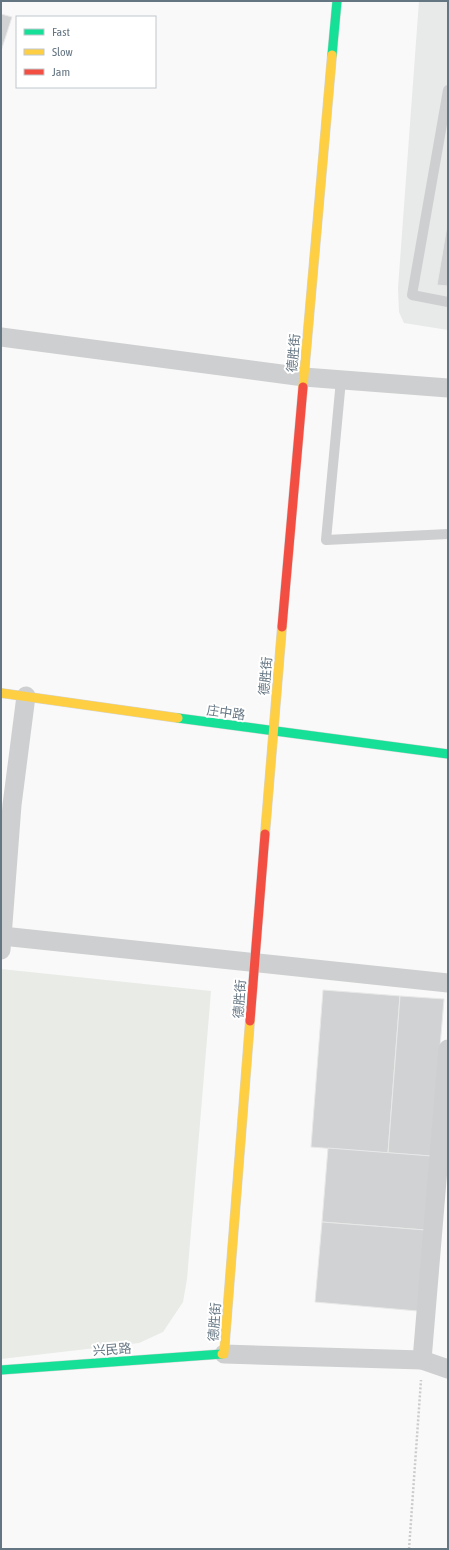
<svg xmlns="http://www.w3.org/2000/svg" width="449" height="1550" font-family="'Asap Condensed','Noto Sans SC',sans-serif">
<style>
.built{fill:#e8e9e9}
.green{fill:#e8ebe6}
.building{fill:#d0d2d3;stroke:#e8e8e8}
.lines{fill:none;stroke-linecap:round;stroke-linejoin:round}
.fast-casing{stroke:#d5d6d7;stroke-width:10}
.slow-casing{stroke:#d5d6d7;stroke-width:10}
.jam-casing{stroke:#d5d6d7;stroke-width:10}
.path{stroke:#cbcccd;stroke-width:2.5;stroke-dasharray:2 2;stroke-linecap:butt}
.lane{stroke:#cecfd0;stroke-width:10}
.street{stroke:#cecfd0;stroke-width:19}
.fast{stroke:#16e098;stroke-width:9}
.slow{stroke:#ffcf43;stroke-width:9}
.jam{stroke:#f24e42;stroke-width:9}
.labels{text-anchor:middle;stroke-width:4;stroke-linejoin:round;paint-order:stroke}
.street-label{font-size:13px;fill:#657683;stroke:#fff}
</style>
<rect width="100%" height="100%" fill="#f9f9f9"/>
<polygon class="built" points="419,1 448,1 448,330 404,323 399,312 398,288"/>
<polygon class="green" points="1,969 211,991 187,1279 183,1302 163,1332 139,1343 1,1359"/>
<g class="building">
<polygon points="1,14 12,17 1,51"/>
<polygon points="448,220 448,286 437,285"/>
<polygon points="323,990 400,996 388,1153 311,1147"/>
<polygon points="400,996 444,999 431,1156 388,1153"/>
<polygon points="328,1148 431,1156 425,1230 322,1222"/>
<polygon points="322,1222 425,1230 418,1311 315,1302"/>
</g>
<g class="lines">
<g class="fast-casing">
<g id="fast">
<polyline points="332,55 337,1"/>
<polyline points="178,718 448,754"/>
<polyline points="1,1370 222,1354"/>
</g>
</g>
<g class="slow-casing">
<g id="slow">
<polyline points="303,387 332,55"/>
<polyline points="1,693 178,718"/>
<polyline points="265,834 282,627"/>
<polyline points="222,1354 224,1354 250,1021"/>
</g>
</g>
<g class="jam-casing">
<g id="jam">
<polyline points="282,627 303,387"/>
<polyline points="250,1021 265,834"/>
</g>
</g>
<polyline class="path" points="409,1549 421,1380"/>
<g class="lane">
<polyline points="448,90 412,295 448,302"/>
<polyline points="341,380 326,540 448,534"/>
</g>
<g class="street">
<polyline points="1,337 304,377 448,388"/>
<polyline points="2,936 448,983"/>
<polyline points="1,950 12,805 26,696"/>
<polyline points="224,1354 422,1360 448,1369"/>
<polyline points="422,1360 448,1049"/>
</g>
<use href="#fast" class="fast"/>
<use href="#slow" class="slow"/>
<use href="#jam" class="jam"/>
</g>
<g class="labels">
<g class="street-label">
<text transform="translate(293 353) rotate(-85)" y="5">德胜街</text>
<text transform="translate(265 676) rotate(-85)" y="5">德胜街</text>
<text transform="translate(226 712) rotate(8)" y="5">庄中路</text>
<text transform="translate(239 999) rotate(-86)" y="5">德胜街</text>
<text transform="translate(214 1322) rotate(-86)" y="5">德胜街</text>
<text transform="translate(112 1349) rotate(-4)" y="5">兴民路</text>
</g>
</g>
<rect width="449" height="1550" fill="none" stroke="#657683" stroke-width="4"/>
<rect x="16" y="16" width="140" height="72" fill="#ffffff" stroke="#c1c8cd"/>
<rect x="24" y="29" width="20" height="6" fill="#16e098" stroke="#c1c8cd"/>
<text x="52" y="36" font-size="12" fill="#657683">Fast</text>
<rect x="24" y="49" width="20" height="6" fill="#ffcf43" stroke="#c1c8cd"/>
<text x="52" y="56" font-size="12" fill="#657683">Slow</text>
<rect x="24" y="69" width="20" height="6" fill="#f24e42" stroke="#c1c8cd"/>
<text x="52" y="76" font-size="12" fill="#657683">Jam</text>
</svg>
